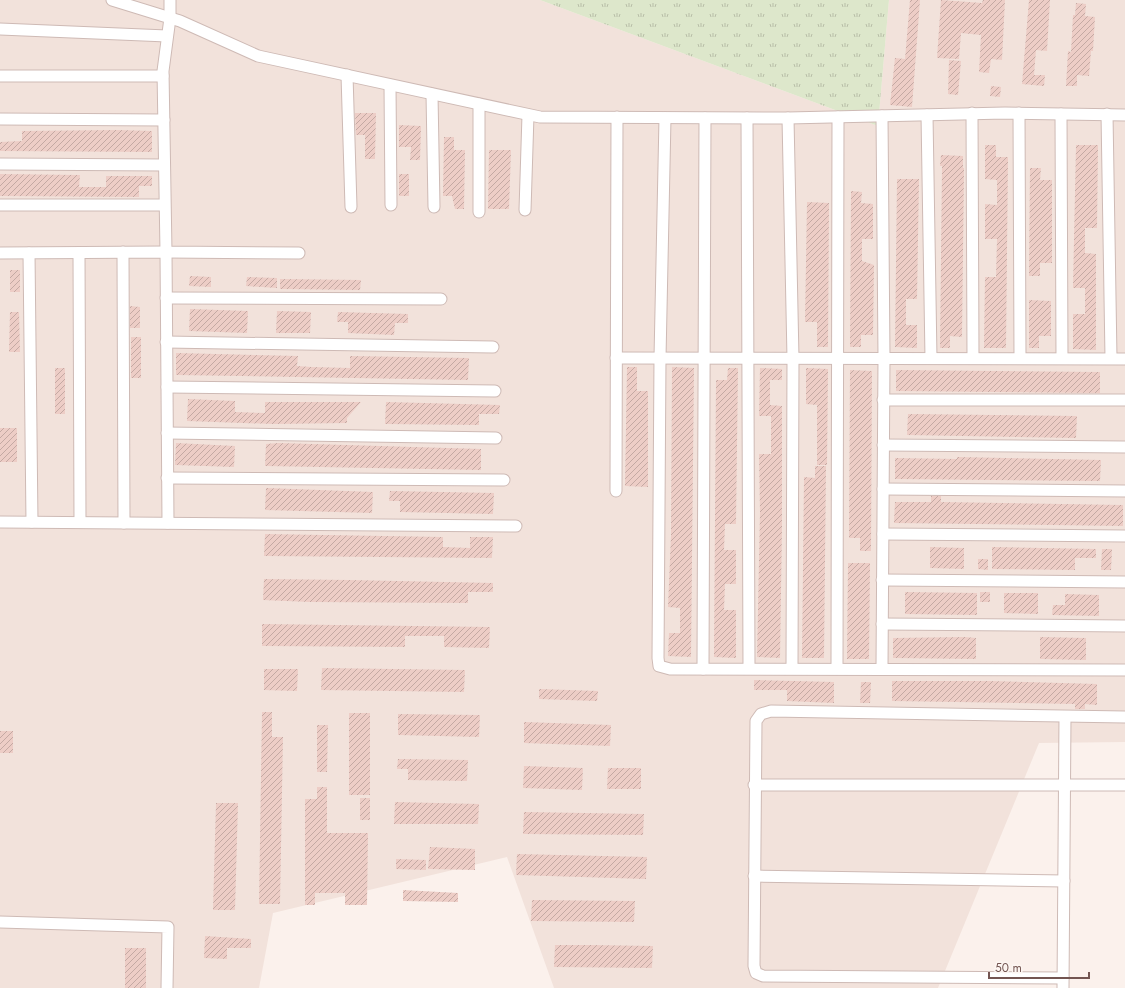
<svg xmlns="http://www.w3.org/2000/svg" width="1125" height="988" font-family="Jost,sans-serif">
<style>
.residential{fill:#f2e2db}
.grass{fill:url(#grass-tufts)}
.building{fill:url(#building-hatch)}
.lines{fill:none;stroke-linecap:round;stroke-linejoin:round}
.street-casing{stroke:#cebab5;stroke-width:13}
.street{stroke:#fff;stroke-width:11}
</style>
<defs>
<pattern id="grass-tufts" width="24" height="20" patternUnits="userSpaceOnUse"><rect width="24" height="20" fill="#dde7cb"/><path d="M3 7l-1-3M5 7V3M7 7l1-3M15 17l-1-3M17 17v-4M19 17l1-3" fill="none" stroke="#b8bea7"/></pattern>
<pattern id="building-hatch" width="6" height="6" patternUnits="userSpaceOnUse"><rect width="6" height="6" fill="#edcdc6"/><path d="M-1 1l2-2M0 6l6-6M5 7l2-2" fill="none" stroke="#c4a9a3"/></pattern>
</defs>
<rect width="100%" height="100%" fill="#fbf1ec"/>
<polygon class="residential" points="0,0 540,0 878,126 889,0 1125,0 1125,742 1039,743 938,988 554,988 507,857 273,913 259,988 0,988"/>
<polygon class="grass" points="540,0 889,0 878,126"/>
<g class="building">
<polygon points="910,0 920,0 912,107 890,105 895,58 905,59"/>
<polygon points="941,0 982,3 983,0 1005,0 1002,60 991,59 989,73 979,72 981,35 961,33 959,59 937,58"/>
<polygon points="1029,0 1050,0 1047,51 1036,50 1034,75 1045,75 1044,86 1022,84"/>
<polygon points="1076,3 1086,4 1085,16 1095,17 1093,51 1091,51 1089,76 1077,75 1077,86 1066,86 1068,51 1071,52 1073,15 1075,15"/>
<polygon points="949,60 961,61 958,95 948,94"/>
<polygon points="991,86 1001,87 1000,97 990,96"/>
<polygon points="355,113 376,113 375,159 365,159 365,135 356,135"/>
<polygon points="399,125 421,126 420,160 410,160 411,147 399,147"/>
<polygon points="118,130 152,131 152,152 0,151 0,142 22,141 22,131"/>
<polygon points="444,137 454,137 454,150 465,150 464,209 455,209 452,196 443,196"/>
<polygon points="985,145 996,145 996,157 1008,157 1006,348 984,348 985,277 996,277 997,239 985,239 985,204 997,205 997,180 985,179"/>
<polygon points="1076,145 1098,145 1097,228 1085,228 1085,253 1096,254 1096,350 1073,349 1073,314 1085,314 1085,288 1073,288"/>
<polygon points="489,150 511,150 509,209 488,209"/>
<polygon points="941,155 963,156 963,168 964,168 962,337 950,336 950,348 940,348 942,166 940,166"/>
<polygon points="1030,168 1041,168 1040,180 1052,180 1052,263 1040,263 1040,276 1029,276"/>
<polygon points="0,174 80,175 79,187 106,187 106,176 152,176 152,186 139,186 139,197 0,196"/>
<rect x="399" y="174" width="10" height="22"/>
<polygon points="897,179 919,179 917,299 906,299 906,325 917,325 917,348 895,347"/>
<polygon points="851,191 862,192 861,203 873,204 873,239 862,239 862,261 874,265 873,335 861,335 861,347 850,347"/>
<polygon points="807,202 829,203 828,347 817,347 817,322 805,322"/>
<rect x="10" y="270" width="10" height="22"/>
<polygon points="190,276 211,277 211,287 189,286"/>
<polygon points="247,277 277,278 277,288 246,286"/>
<polygon points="280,279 361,280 360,290 280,289"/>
<polygon points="1029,300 1051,301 1051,336 1039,336 1039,348 1029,348"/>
<polygon points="130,306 140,307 140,328 130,328"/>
<polygon points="190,309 248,311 247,333 189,331"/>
<polygon points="277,311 311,312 310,333 276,333"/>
<polygon points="10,312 19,312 20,352 9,352"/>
<polygon points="338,312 408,314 408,323 395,323 394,335 348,333 348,322 337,322"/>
<rect x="131" y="337" width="10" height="41"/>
<polygon points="176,353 298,356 297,366 312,367 350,368 350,356 469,358 468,380 176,375"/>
<polygon points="627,367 637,367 637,391 648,391 648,487 625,486"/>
<polygon points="672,367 694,368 691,657 668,656 669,633 680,633 680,608 668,607 671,535"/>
<rect x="55" y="368" width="10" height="46"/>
<polygon points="728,368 738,368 736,524 725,524 724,550 736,550 736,584 725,584 724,610 736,610 736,658 714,657 716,380 727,380"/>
<polygon points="760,368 782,369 782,380 770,380 770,405 782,406 782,526 780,658 757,657 760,512 759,454 771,454 771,416 759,416"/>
<polygon points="806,368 828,369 827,465 817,465 817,405 806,404"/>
<polygon points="850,370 872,371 871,551 860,551 860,538 849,538"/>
<polygon points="896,370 1100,372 1100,393 896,391"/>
<polygon points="188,399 235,401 235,412 265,413 265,402 361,402 347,418 347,423 274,424 187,421"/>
<polygon points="386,402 500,405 499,414 479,414 479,425 385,424"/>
<polygon points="908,414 1077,416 1076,438 907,435"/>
<rect x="0" y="428" width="17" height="34"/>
<polygon points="176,443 235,446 234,467 175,465"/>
<polygon points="278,443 481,449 481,470 265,466 266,444"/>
<polygon points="957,457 1101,460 1100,481 895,479 895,458 957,459"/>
<polygon points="815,466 826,466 824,658 802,658 804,477 815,478"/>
<polygon points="266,488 373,492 372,513 265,510"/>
<polygon points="390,491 494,493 493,514 400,512 400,501 389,501"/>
<polygon points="931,496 941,496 941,502 1123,505 1123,526 894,523 895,502 931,502"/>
<polygon points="265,534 443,537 443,547 470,548 470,537 493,537 492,558 264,556"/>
<polygon points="930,547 964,548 964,569 930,568"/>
<polygon points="992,547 1096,549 1096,558 1075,558 1075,570 992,569"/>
<polygon points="1102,549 1112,549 1111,570 1101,570"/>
<polygon points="978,559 988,559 988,570 978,569"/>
<polygon points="848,563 870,563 869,659 847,659"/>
<polygon points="264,579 349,580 493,583 493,592 468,592 468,603 309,602 263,600"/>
<polygon points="905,592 977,593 977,615 905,614"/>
<rect x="980" y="592" width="10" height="10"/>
<polygon points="1004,593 1038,593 1038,614 1004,613"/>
<polygon points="1065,594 1099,595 1099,616 1052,615 1053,605 1065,605"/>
<polygon points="262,624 490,627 489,648 444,647 444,636 405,636 405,647 262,646"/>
<polygon points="965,637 976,638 976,659 893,658 893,638"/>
<polygon points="1040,637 1086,638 1086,660 1040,659"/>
<polygon points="322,668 465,670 464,692 321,690"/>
<polygon points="264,669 298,669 297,691 264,690"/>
<polygon points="754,680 834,682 834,703 787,701 787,690 754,690"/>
<polygon points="892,681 989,681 1097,684 1097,705 1085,704 1085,709 1075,709 1075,704 892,701"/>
<polygon points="861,682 871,682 870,703 860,703"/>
<polygon points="539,689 598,691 597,701 539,699"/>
<polygon points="262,712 272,712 272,737 283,737 280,904 259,904"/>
<rect x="349" y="713" width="21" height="82"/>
<polygon points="398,714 480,715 479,737 398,735"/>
<polygon points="524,722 611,725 610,746 524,743"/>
<polygon points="317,725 328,725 327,772 317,772"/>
<rect x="0" y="731" width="13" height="22"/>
<polygon points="398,759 468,760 467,781 408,780 408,769 397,769"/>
<polygon points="524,766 583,768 582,790 523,788"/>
<polygon points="608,768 641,768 641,789 607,789"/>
<polygon points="317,787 327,787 327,833 368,833 367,905 345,905 345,893 315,893 315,905 305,905 305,799 317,799"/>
<rect x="360" y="798" width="10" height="22"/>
<polygon points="395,802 479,804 478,824 394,824"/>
<polygon points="216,803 238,803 235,910 213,910"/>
<polygon points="524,812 644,814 643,835 523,834"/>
<polygon points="430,847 475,849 475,870 428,869"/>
<polygon points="517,854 647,857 646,879 516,875"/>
<polygon points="396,859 426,860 426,870 396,869"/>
<polygon points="403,890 458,893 458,902 403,901"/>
<polygon points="532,900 635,901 634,922 531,921"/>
<polygon points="205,936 251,939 251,948 227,948 227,959 204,958"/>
<polygon points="591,945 653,946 652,968 554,967 555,945"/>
<rect x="125" y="948" width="21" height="40"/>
</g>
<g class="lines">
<g class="street-casing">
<g id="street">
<polyline points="112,0 180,21 258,56 540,117 788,118 1005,113 1125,115"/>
<polyline points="170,0 170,18 163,71 166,252 299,253"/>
<polyline points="0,29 167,36"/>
<polyline points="347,75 351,207"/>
<polyline points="0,76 163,76"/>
<polyline points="390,85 391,205"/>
<polyline points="432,94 434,207"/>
<polyline points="479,104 479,212"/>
<polyline points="972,113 973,358"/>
<polyline points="1019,113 1020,358"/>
<polyline points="1061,114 1062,358"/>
<polyline points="1107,114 1111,358"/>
<polyline points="927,115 931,358"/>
<polyline points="665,118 660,358 658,658 659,666 670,669 1125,670"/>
<polyline points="747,118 749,668"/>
<polyline points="788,118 793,358 792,668"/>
<polyline points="0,119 164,120"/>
<polyline points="0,164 164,165"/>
<polyline points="0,205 164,205"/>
<polyline points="525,210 528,115"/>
<polyline points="123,252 124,523"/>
<polyline points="0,253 166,252 168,523"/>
<polyline points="29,253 32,522"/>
<polyline points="79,253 80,522"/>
<polyline points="166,298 441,299"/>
<polyline points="166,342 493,347"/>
<polyline points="616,358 1125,359"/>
<polyline points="167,387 495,391"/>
<polyline points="883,400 1125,400"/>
<polyline points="167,433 496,438"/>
<polyline points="883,445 1125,447"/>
<polyline points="167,478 504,480"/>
<polyline points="883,489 1125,491"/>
<polyline points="616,491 617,117"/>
<polyline points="0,522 516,526"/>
<polyline points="883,534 1125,536"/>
<polyline points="882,580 1125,582"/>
<polyline points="882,624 1125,626"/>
<polyline points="837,668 838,117"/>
<polyline points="703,669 705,118"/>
<polyline points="882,669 884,358 882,116"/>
<polyline points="754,785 1125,785"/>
<polyline points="754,876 1064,881"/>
<polyline points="0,922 168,927 167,988"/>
<polyline points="1063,978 763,976 756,973 754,966 756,721 761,714 771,711 1125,717"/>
<polyline points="1063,988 1065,717"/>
</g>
</g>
<use href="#street" class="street"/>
</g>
<path d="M989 972v6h100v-6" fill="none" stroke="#735551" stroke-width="2"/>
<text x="995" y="972" font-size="12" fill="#735551" stroke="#fdf6f2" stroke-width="3" paint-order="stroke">50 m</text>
</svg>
